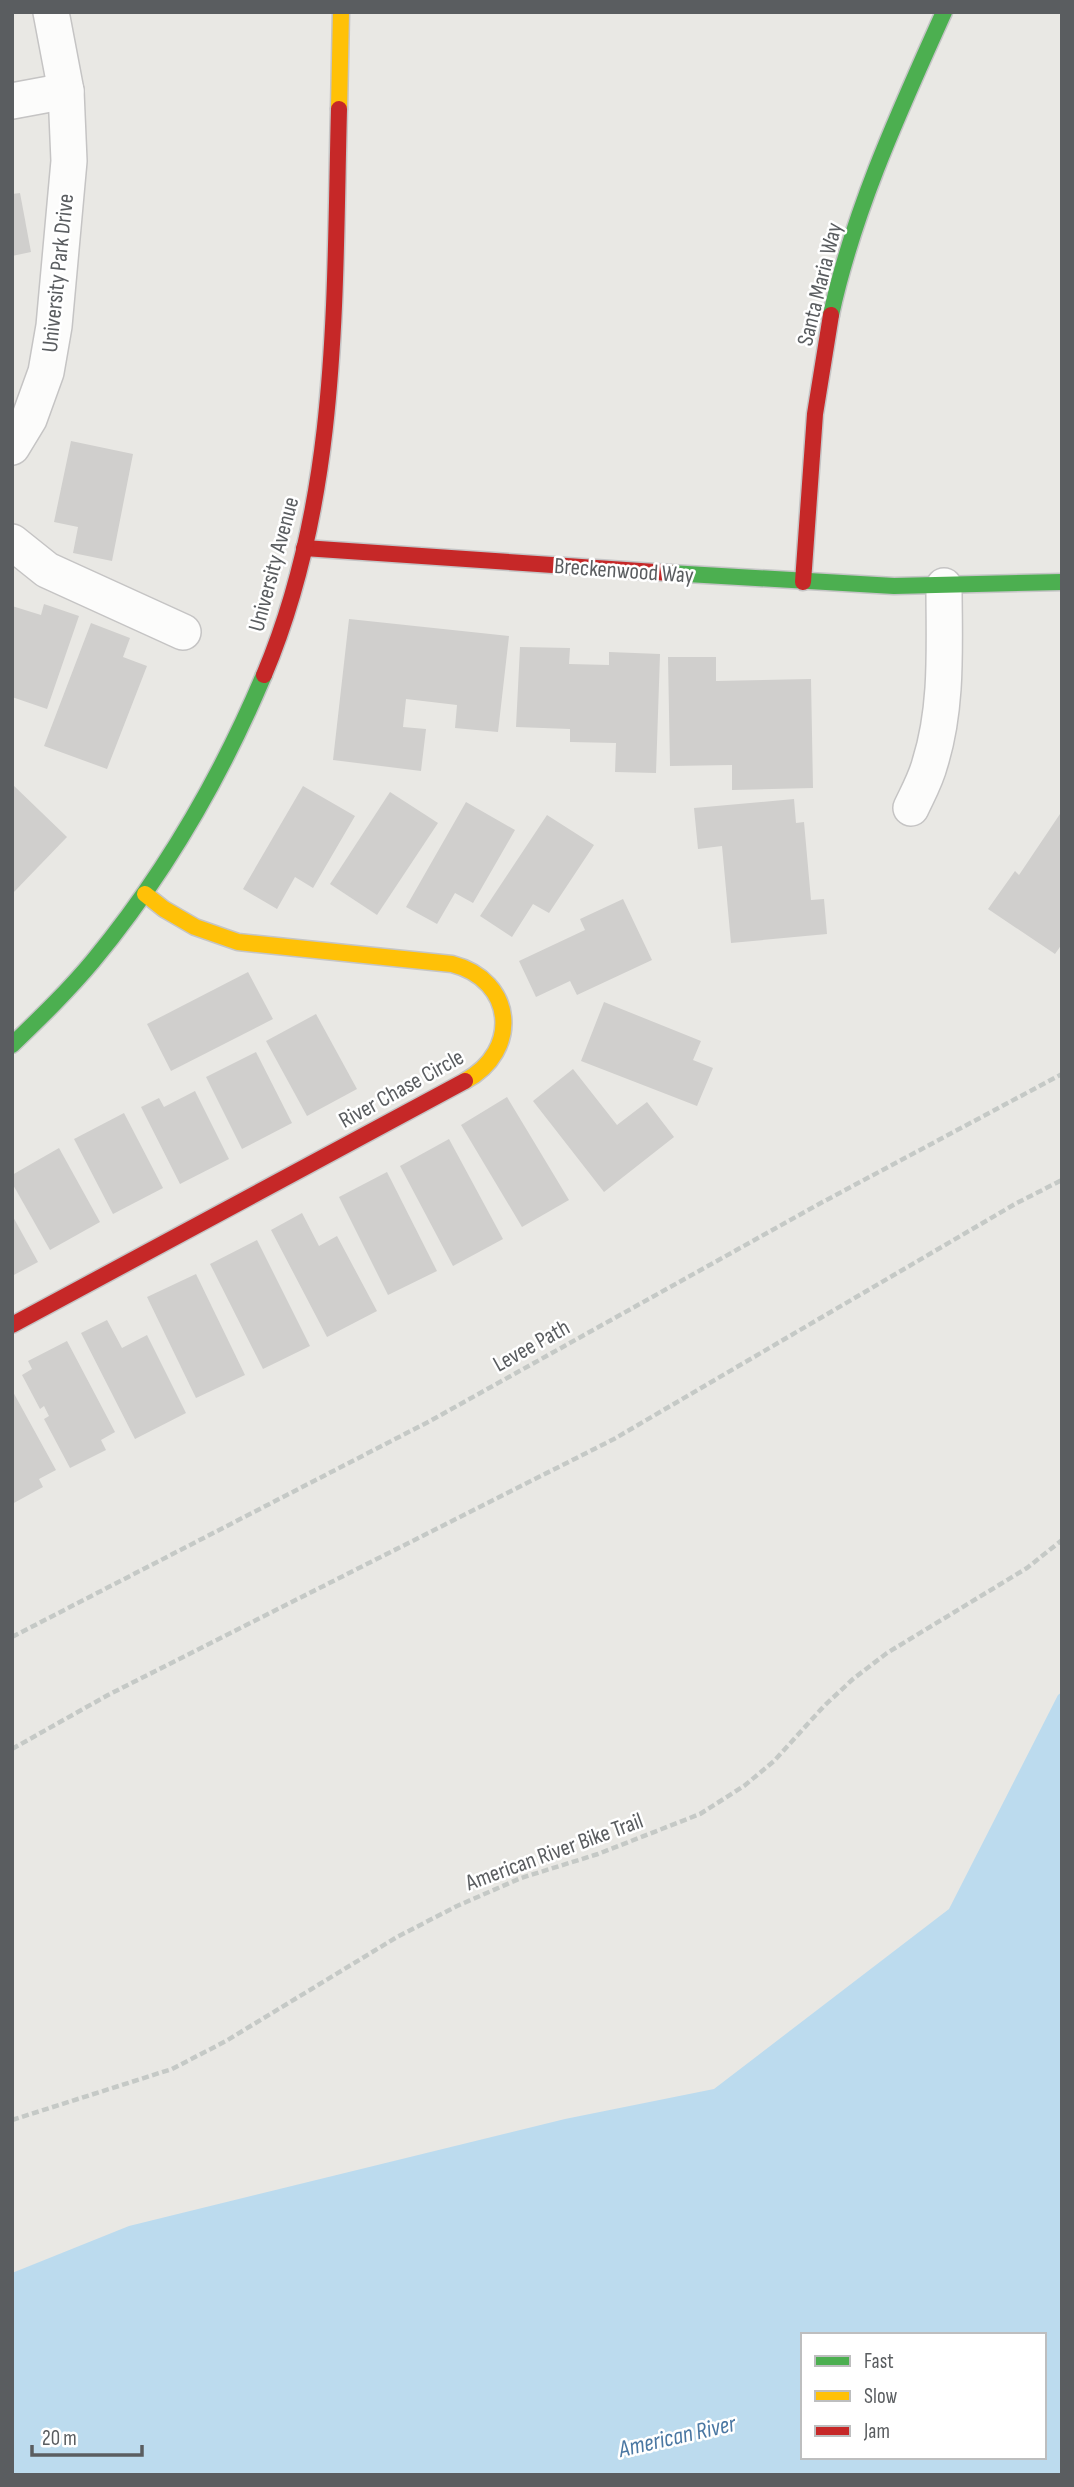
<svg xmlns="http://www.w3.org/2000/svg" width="1074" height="2487" font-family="'Sofia Sans Condensed',sans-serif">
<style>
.water{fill:#bcdbee;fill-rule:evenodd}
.building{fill:#d0cfcd}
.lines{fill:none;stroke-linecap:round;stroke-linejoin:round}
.street-casing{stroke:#c5c4c4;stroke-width:38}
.fast-casing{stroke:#c5c5c6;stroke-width:19}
.slow-casing{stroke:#c5c5c6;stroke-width:19}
.jam-casing{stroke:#c5c5c6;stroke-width:19}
.path{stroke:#c5c9c6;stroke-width:4.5;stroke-dasharray:7 3.5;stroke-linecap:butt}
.street{stroke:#fcfcfb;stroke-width:35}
.fast{stroke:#4caf50;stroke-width:16}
.slow{stroke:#ffc107;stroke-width:16}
.jam{stroke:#c62828;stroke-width:16}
.labels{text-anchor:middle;stroke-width:5;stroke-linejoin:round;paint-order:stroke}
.street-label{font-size:23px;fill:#5a5d60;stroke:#fff}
.water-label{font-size:24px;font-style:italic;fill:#4a77a2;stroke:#fff}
</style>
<rect width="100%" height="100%" fill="#e9e8e4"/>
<path class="water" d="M1062 1692V2475H12V2273L129 2226 565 2119 714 2089 949 1909 1058 1695ZM803 2335H1044V2457H803Z"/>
<g class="building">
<polygon points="20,193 31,252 12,256 12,194"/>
<polygon points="71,441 133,454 112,561 73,553 78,527 54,522"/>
<polygon points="44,604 79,616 47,709 12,697 12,606 41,615"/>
<polygon points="349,619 509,636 498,732 455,728 457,705 406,699 403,727 426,729 421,771 333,760"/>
<polygon points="91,623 130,638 123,657 147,666 107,769 44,746"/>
<polygon points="520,647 570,648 569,664 609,665 609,652 660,654 656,773 615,772 616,743 570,742 570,729 516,727"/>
<polygon points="668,657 716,657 716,681 811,679 813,788 732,790 732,765 670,766"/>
<polygon points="12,784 67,837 12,894"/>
<polygon points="303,786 355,816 313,888 295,877 277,909 243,889"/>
<polygon points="390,792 438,823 377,915 330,884"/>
<polygon points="794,799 796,823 804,822 811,900 824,899 827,934 731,943 722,846 698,849 694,808"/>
<polygon points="466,802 515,830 473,903 455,893 437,924 406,907"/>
<polygon points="1062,811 1062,944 1055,954 988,909 1015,871 1019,875"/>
<polygon points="547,815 594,845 549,913 533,904 512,937 480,916"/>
<polygon points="623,899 652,960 577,995 570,981 536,997 519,961 585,930 580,919"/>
<polygon points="248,972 273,1019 171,1071 147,1024"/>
<polygon points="604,1002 701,1041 693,1060 713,1068 697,1106 581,1061"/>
<polygon points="316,1014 357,1089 307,1116 266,1041"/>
<polygon points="256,1052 292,1123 242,1149 206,1077"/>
<polygon points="573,1069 617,1125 647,1102 674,1137 604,1192 533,1101"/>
<polygon points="195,1091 229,1159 180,1184 141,1107 159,1098 164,1107"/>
<polygon points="507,1097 569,1200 522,1227 461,1125"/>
<polygon points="124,1113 163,1188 113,1214 74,1139"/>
<polygon points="449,1139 503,1239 453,1266 400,1166"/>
<polygon points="59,1148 100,1222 50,1250 12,1183 12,1175"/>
<polygon points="387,1172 437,1271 388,1295 339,1197"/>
<polygon points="302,1213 319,1246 337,1236 377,1311 327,1337 271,1230"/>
<polygon points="12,1215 38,1262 12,1276"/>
<polygon points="257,1240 310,1346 263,1369 210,1264"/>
<polygon points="196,1274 245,1375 196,1398 147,1297"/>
<polygon points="107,1320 122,1348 147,1335 186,1413 135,1439 81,1333"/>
<polygon points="67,1341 115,1432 101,1440 106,1450 70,1468 44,1419 49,1416 44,1406 40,1409 22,1375 32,1369 28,1361"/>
<polygon points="12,1390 56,1470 39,1479 43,1487 12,1504"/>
</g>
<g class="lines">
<g class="street-casing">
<g id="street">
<polyline points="12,101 66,91"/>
<polyline points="12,447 29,419 46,372 54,326 69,161 66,91 51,12"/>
<polyline points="12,542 47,570 183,632"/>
<path d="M911 808C918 793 926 779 930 763 948 706 944 644 944 586"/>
</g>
</g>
<g class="fast-casing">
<g id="fast">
<path d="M831 315C854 209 900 110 944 12"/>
<polyline points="670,573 894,586 1062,582"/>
<path d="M12 1045C40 1018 68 991 93 961 165 874 220 779 264 675"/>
</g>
</g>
<g class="slow-casing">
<g id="slow">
<polyline points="339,109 341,12"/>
<path d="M145 894 164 909 195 927 238 942 452 964C515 980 521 1051 465 1081"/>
</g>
</g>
<g class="jam-casing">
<g id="jam">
<polyline points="304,548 670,573"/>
<polyline points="803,582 815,414 831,315"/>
<path d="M264 675C340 495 334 300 339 109"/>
<polyline points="12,1325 465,1081"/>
</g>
</g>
<g class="path">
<polyline points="12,1637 430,1421 819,1204 1062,1074"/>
<polyline points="12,1749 108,1695 614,1439 1015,1204 1062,1180"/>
<polyline points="12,2120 172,2069 226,2041 397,1937 457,1906 521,1878 598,1854 700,1814 744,1786 774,1761 824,1706 853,1679 887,1653 1027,1568 1062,1540"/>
</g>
<use href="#street" class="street"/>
<use href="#fast" class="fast"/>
<use href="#slow" class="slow"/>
<use href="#jam" class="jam"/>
</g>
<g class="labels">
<g class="street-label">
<text transform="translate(57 273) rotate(-84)" y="8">University Park Drive</text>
<text transform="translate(819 284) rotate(-76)" y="8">Santa Maria Way</text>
<text transform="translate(273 564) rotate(-75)" y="8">University Avenue</text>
<text transform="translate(624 570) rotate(4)" y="8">Breckenwood Way</text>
<text transform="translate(401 1088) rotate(-29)" y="8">River Chase Circle</text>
<text transform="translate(531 1345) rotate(-29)" y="8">Levee Path</text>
<text transform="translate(554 1851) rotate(-20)" y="8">American River Bike Trail</text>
</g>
<g class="water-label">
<text transform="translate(677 2436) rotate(-13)" y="8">American River</text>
</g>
</g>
<rect width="1074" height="2487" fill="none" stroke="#5a5d60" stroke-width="28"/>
<rect x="801" y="2333" width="245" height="126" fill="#ffffff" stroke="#bdbebf" stroke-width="2"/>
<rect x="815" y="2356" width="35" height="10" fill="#4caf50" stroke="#bdbebf" stroke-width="2"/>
<text x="864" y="2368" font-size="21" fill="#5a5d60">Fast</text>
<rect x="815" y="2391" width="35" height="10" fill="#ffc107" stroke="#bdbebf" stroke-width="2"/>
<text x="864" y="2403" font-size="21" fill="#5a5d60">Slow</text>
<rect x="815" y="2426" width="35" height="10" fill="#c62828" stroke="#bdbebf" stroke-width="2"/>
<text x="864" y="2438" font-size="21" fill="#5a5d60">Jam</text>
<path d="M32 2445v10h110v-10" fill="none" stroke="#5a5d60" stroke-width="3.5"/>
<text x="42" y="2445" font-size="21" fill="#5a5d60" stroke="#ffffff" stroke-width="5" paint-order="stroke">20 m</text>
</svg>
